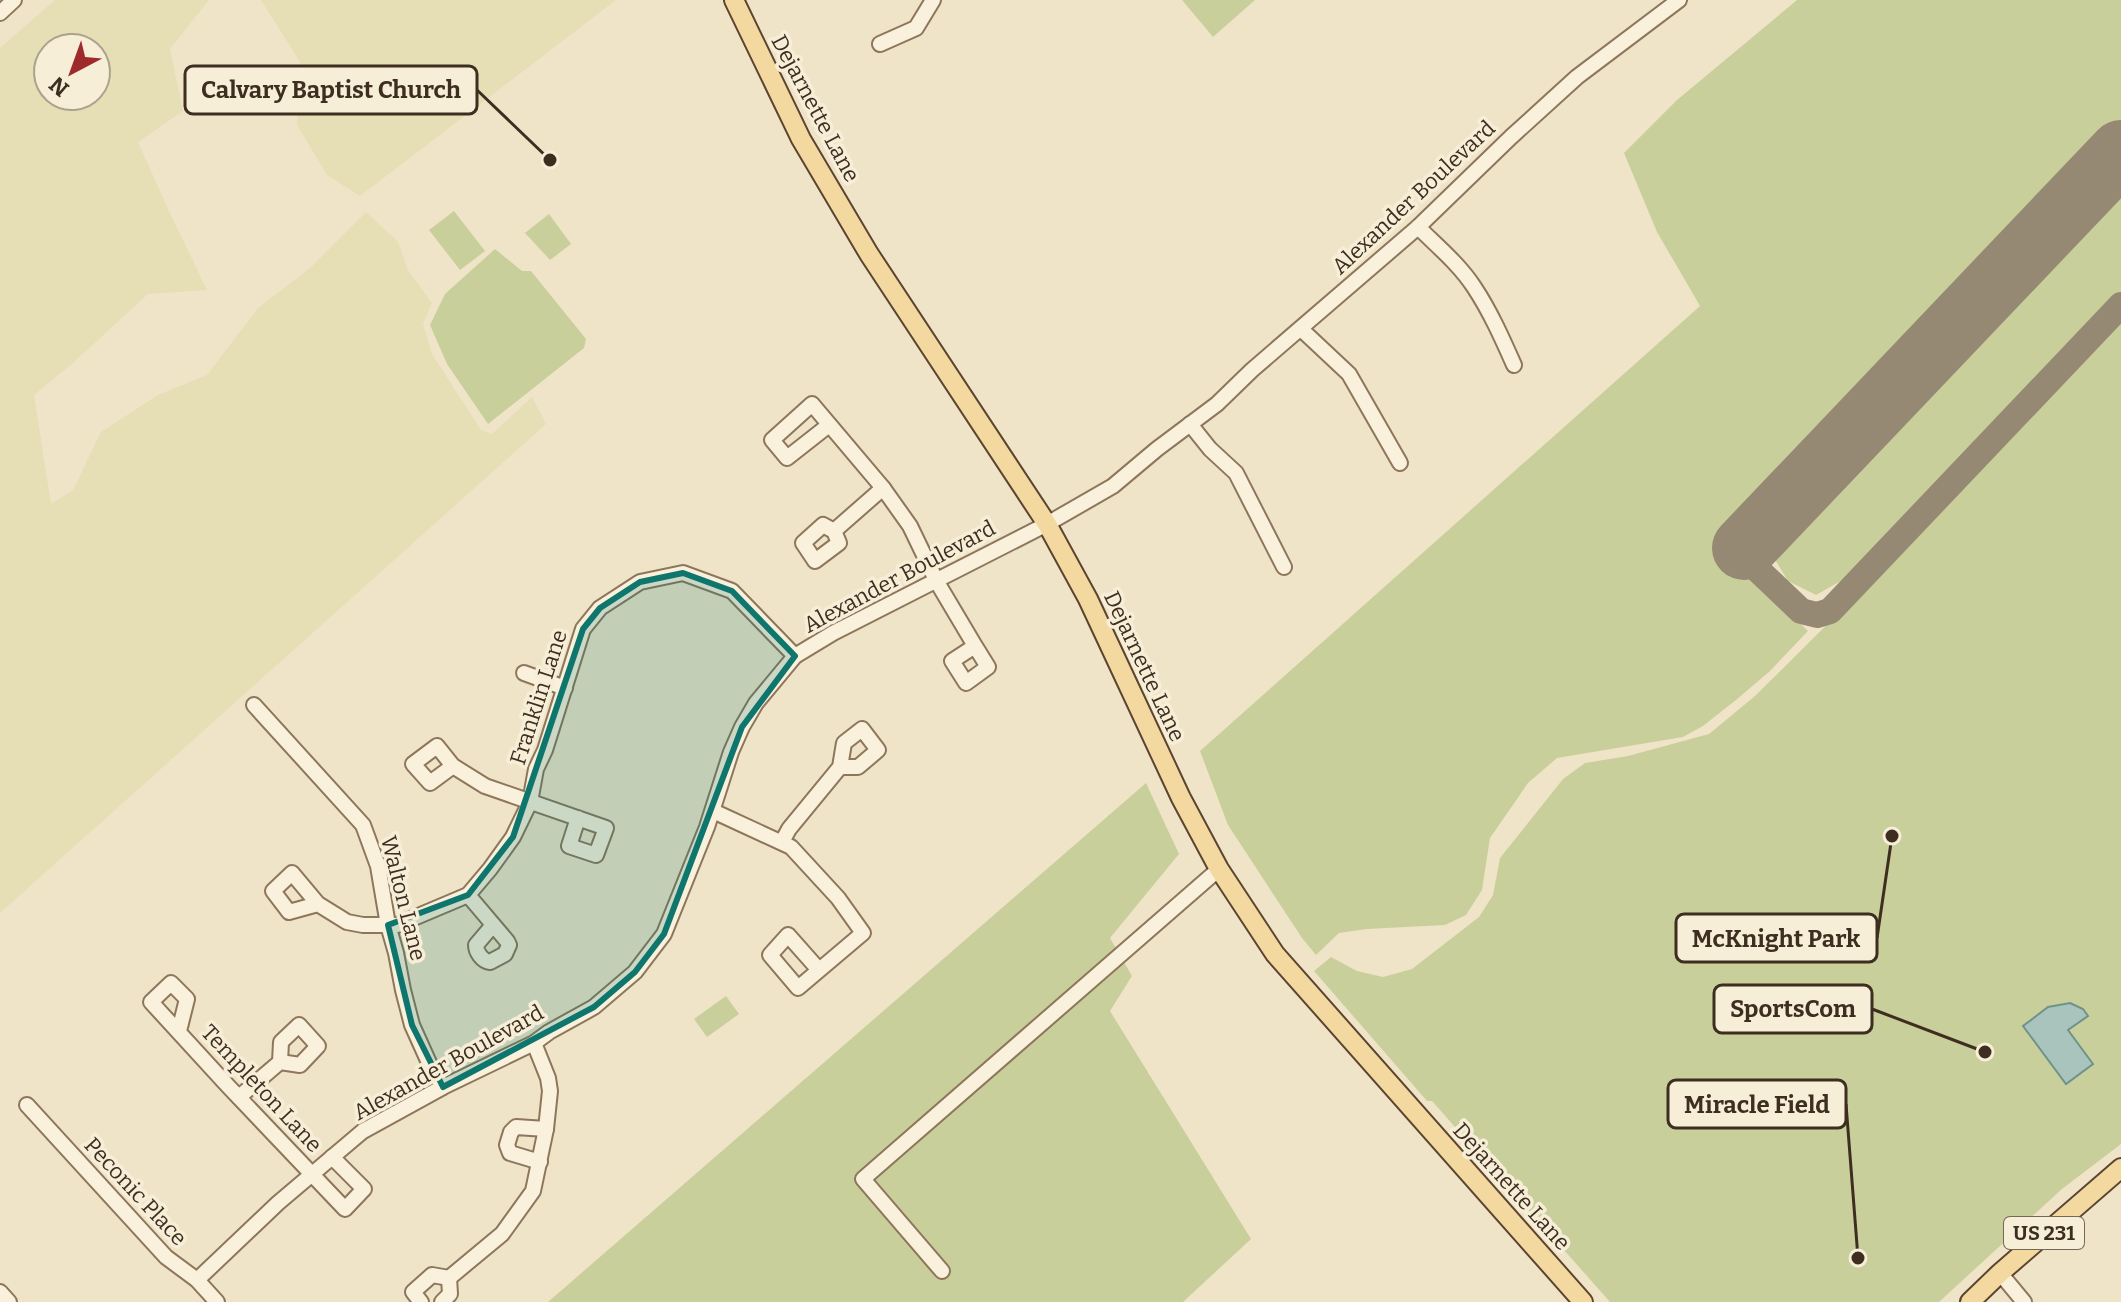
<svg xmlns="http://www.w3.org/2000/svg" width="2121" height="1302" font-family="Bitter,serif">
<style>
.farmland{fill:#e6deb5;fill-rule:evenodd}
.green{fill:#c9cf9b}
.water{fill:#a9c4bc;stroke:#6f938a;stroke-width:2}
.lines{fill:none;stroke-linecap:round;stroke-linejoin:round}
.taxiway{stroke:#968974;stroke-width:26}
.runway{stroke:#968974;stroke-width:64}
.minor-casing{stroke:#8d765c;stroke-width:18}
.major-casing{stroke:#5b4430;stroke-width:22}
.minor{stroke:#faf1dc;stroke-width:14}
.major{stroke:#f3d9a0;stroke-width:18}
.marked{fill:#0f766e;fill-opacity:0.2;stroke:#0f766e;stroke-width:6;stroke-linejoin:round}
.labels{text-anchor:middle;stroke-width:7;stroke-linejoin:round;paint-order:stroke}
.shield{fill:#f7eed8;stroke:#756857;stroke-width:2}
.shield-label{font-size:20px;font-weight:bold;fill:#3d2e20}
.street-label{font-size:22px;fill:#3d2e20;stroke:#f7eed8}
.leader{fill:none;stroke:#3d2e20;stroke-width:3}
.callout-dot{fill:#3d2e20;stroke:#f7eed8;stroke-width:3}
.callout{fill:#f7eed8;stroke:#3d2e20;stroke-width:3}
.callout-label{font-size:24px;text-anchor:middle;font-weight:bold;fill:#3d2e20}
</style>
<rect width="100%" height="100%" fill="#f0e4c8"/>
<g class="farmland">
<path d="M55 0H209L170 49 183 111 138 142 168 209 207 290 148 294 73 363 34 395 51 504 73 490 101 432 158 395 207 375 258 308 309 269 366 212 398 242 408 270 432 303 423 324 432 354 481 430 492 434 532 397 546 424 0 913V48ZM96 48V96H48V48Z"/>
<polygon points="261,0 616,0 360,196 327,175 297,125 300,62"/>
</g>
<g class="green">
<polygon points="1182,0 1255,0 1213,37"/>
<polygon points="1797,0 2121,0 2121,120 1719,544 1808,631 1770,671 1736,700 1703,726 1683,737 1557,758 1528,783 1490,838 1482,890 1466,915 1445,925 1367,929 1339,933 1316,955 1302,938 1228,825 1200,751 1700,306 1657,232 1624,153 1677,100"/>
<polygon points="2121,184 2121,293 1857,572 1816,595 1788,581 1771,553"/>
<polygon points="454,211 485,251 460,270 429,230"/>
<polygon points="549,214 571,244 550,260 525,233"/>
<polygon points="495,249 522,271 531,271 586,339 584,348 488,424 447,364 430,325 445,294"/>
<polygon points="2121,317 2121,1144 2062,1189 1939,1302 1610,1302 1432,1101 1427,1101 1314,971 1331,957 1357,971 1383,977 1412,969 1479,917 1493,895 1500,858 1563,779 1585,763 1628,756 1709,734 1755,696 1878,574"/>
<polygon points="1146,783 1179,854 1110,938 1132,976 1110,1011 1251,1239 1183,1302 548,1302"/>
<polygon points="726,996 739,1014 707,1037 694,1019"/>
</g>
<polygon class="water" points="2070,1003 2083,1009 2088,1016 2068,1030 2093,1064 2066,1084 2023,1026 2048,1007"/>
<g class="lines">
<polyline class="taxiway" points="1744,548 1757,569 1801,611 1817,615 1830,611 2121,305"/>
<polyline class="runway" points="1744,548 2121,152"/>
<g class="minor-casing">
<g id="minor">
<polyline points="0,13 14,0"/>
<polyline points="880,44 916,28 933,0"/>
<path d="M1418 227C1437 246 1459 264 1474 287 1490 311 1502 338 1514 365"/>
<polyline points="1301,329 1349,374 1400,463"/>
<polyline points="1190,424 1210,449 1236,473 1284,567"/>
<polyline points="829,425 787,458 772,440 812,404 883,488 910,526 937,582 975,646 952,661 966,683 988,667 975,646"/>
<polyline points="834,531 839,543 815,561 803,543 823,525 834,531 883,488"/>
<polyline points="524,673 565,688"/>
<polyline points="254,705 363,825 378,866 388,925 396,953 403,990 412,1025 430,1065 443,1087"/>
<polyline points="453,766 430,783 413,764 437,746 453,766 485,786 606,828 596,855 569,846 578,818"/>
<polyline points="713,811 791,847 838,898 863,933 798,988 770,955 788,935 819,970"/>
<polyline points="782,842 789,829 840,767 844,743 862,729 878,750 858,767 840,767"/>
<path d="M468 895 507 941 509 945 505 954 490 962C482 961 476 952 476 945L493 925"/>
<polyline points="318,904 289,912 273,891 292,873 318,904 347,922 363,925 397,925 468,895 490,869 513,837 530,802 536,769 545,750 583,629 600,608 640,582 683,573 732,591 795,656"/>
<polyline points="179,1031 187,999 171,983 151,1002 228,1086 345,1209 364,1189 332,1157"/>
<polyline points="239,1097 280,1062 281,1042 299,1025 318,1046 300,1065 280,1062"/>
<polyline points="27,1105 166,1257 197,1280 217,1302"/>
<polyline points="540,1162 510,1153 507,1145 511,1132 516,1127 546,1129"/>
<polyline points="942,1271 863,1179 1219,869"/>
<polyline points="2000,1273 2024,1302"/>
<polyline points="449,1278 502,1234 533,1191 546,1129 550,1091 548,1078 534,1043"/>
<polyline points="197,1280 278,1203 363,1131 443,1087 534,1043 549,1032 594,1007 635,972 664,934 707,827 731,752 742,727 756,703 795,656 833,633 1047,524 1113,486 1157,449 1217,404 1252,370 1418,227 1511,137 1577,77 1679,0"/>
<polyline points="0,1292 9,1302"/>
<polyline points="421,1302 413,1292 432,1275 449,1278"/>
<polyline points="442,1302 450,1294 449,1278"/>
</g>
</g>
<g class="major-casing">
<g id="major">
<polyline points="734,0 801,139 869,254 1047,524 1088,599 1181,798 1219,869 1275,954 1583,1302"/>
<polyline points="1970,1302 2000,1273 2121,1168"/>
</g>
</g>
<use href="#minor" class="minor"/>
<use href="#major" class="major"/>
</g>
<path class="marked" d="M683 573 732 591 795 656 742 727 664 934 635 972 594 1007 443 1087 412 1025 388 925 468 895 513 837 583 629 600 608 640 582Z"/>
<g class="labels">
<rect class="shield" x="2004" y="1217" width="80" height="32" rx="6"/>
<g class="shield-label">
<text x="2044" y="1240">US 231</text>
</g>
<g class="street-label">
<text transform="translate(816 108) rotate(62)" y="8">Dejarnette Lane</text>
<text transform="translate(1413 197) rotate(-43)" y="8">Alexander Boulevard</text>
<text transform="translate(899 576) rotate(-28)" y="8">Alexander Boulevard</text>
<text transform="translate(1145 666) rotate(65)" y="8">Dejarnette Lane</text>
<text transform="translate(538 697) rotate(-72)" y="8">Franklin Lane</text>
<text transform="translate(404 898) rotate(76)" y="8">Walton Lane</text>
<text transform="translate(448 1062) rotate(-29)" y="8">Alexander Boulevard</text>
<text transform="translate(262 1088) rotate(47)" y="8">Templeton Lane</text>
<text transform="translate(1512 1186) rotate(48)" y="8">Dejarnette Lane</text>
<text transform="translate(136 1191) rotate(47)" y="8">Peconic Place</text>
</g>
</g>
<path class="leader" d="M550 160L477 90M1892 836L1877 938M1985 1052L1872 1009M1858 1258L1846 1104"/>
<g class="callout-dot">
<circle cx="550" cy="160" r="8"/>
<circle cx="1892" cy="836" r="8"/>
<circle cx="1985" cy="1052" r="8"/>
<circle cx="1858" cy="1258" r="8"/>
</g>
<g class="callout">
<rect x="185" y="66" width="292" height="48" rx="8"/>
<rect x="1676" y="914" width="201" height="48" rx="8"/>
<rect x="1714" y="985" width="158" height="48" rx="8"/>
<rect x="1668" y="1080" width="178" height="48" rx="8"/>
</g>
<g class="callout-label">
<text x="331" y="98">Calvary Baptist Church</text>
<text x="1776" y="947">McKnight Park</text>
<text x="1793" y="1017">SportsCom</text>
<text x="1757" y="1113">Miracle Field</text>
</g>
<g transform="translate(72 72) rotate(221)"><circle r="38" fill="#f7eed8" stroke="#ada18e" stroke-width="2"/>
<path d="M0-6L14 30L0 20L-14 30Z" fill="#9e2a2b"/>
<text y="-12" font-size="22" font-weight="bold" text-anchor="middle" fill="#3d2e20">N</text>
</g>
</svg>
